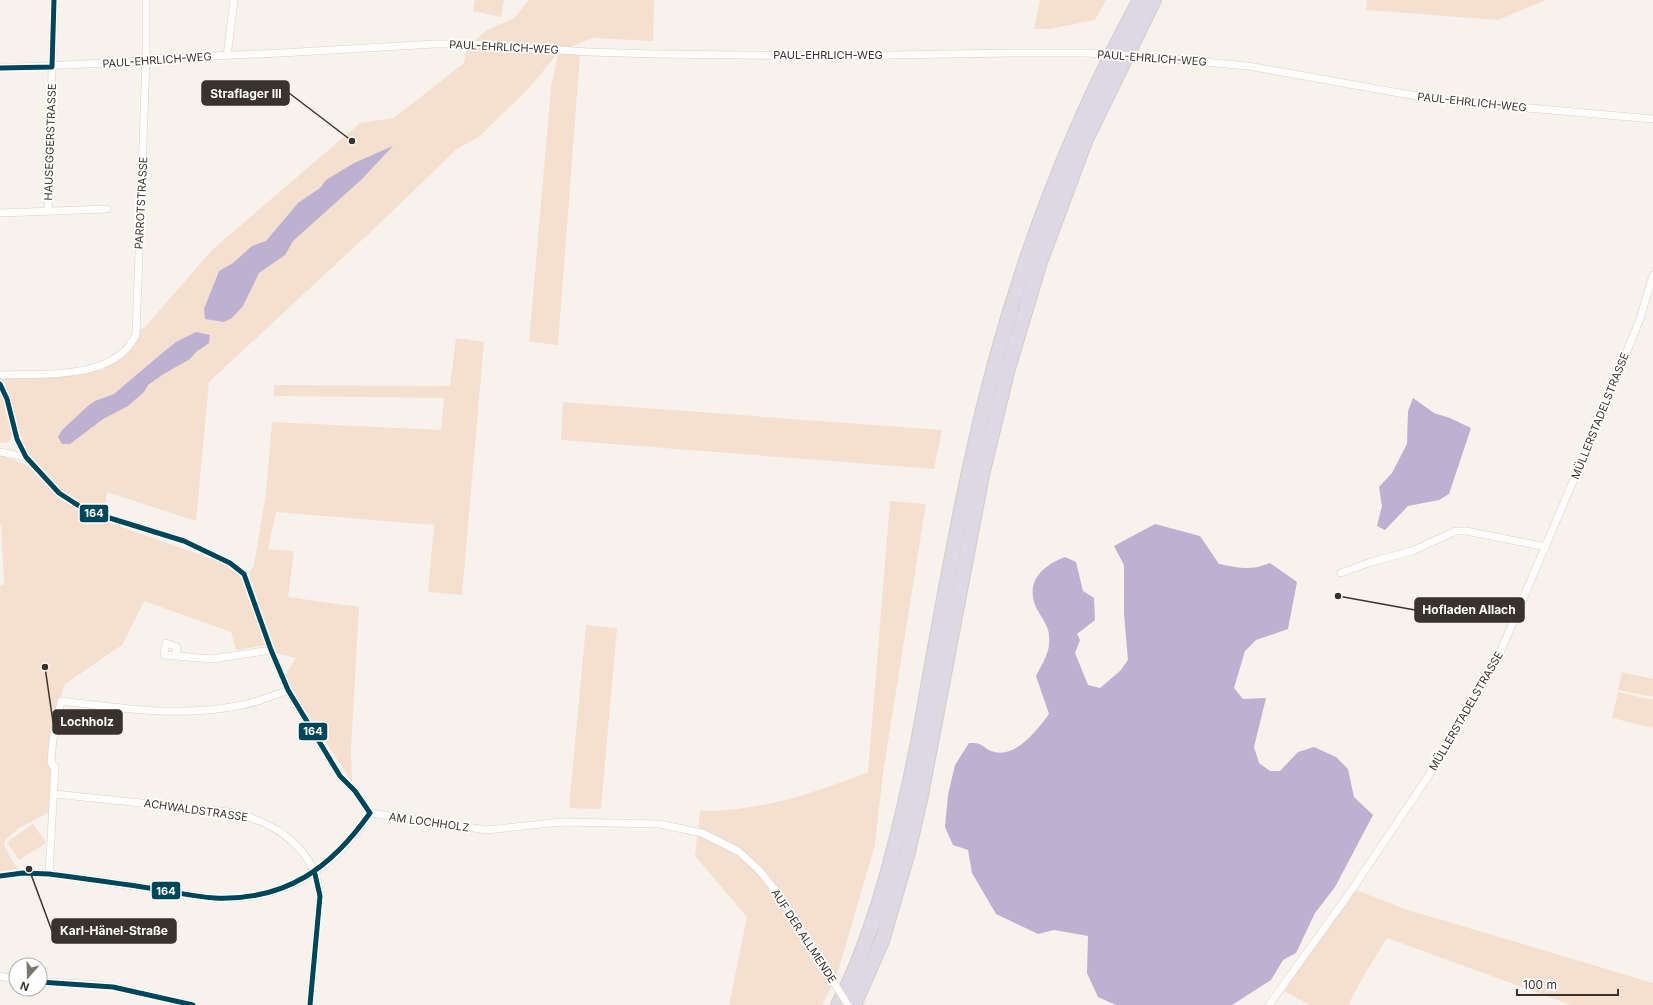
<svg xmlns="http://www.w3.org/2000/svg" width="1653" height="1005" font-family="Inter,sans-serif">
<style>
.green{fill:#f5e0cf}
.water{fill:#bcb1d0}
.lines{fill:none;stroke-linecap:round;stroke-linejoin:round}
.street-casing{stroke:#d6d0cb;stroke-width:8}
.highway-casing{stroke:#d1cdcb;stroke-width:16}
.street{stroke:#fefdfc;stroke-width:7}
.highway{stroke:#ddd8e3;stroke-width:14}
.street-bridge-casing{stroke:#d6d0cb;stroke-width:8;stroke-linecap:butt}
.street-bridge{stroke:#fefdfc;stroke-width:7}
.bus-1-casing{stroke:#fff;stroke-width:8}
.bus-1{stroke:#00465a;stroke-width:5}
.labels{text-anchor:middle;stroke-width:3.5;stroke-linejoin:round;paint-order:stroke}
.street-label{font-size:11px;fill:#3a332d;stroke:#fff}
.leader{fill:none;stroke:#3a332d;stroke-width:1.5}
.callout-dot{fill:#3a332d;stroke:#fff;stroke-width:1.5}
.callout{fill:#3a332d;stroke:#3a332d;stroke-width:1.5}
.callout-label{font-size:12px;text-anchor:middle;font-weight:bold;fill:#fff}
.line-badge{stroke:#fff;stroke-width:1.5}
.badge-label{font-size:11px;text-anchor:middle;font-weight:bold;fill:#fff}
</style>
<rect width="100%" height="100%" fill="#f8f2ed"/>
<g class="green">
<polygon points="475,0 504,0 501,17 473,11"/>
<polygon points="529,0 654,0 653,41 592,38 559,52 580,55 558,345 529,342 551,87 558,53 530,87 480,136 457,149 378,225 209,382 196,521 107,492 102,520 218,561 239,573 267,645 236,650 231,632 144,601 122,645 65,684 55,714 54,794 51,811 18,829 5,840 4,845 17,869 0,871 0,586 4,584 1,526 0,526 0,454 26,465 40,478 44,474 28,455 0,377 83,373 102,370 124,356 131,348 139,330 144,328 213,249 360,123 394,118 464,63 467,47 486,31 514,18"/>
<polygon points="1040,0 1106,0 1095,20 1049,29 1034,29"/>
<polygon points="1367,0 1546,0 1498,20 1366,10"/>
<polygon points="456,338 484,342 462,595 428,592 434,525 276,512 268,549 294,551 288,597 359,607 351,751 352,782 295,695 280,684 296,658 275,653 249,573 254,565 266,494 272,422 441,430 444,398 274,396 274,385 450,386"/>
<polygon points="0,390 5,401 13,432 9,442 0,443"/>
<polygon points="563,402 942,430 934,469 561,440"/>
<path d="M890 501 926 504 883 773 875 845 837 975 822 1005H729L747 917 695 856 700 811C759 812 814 793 868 772Z"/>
<polygon points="586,625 617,628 601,809 569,808"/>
<polygon points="1622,672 1653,679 1653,697 1618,690"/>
<polygon points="1618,692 1653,700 1653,728 1612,718"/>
<polygon points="33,824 46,843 19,860 7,842"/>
<polygon points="1356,890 1405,909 1653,983 1653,1005 1571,1005 1387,938 1366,972 1348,1005 1310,1005 1282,990"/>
</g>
<g class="water">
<polygon points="393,146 361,180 293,241 285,255 259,273 243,306 232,318 224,322 205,319 204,309 219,271 233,263 252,246 266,241 298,203 320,188 326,180 354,163"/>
<polygon points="196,332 210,335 209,343 196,352 190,359 162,375 148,385 144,392 128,406 103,419 70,444 62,444 58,437 62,430 89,405 95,401 114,394 161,354 176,342"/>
<polygon points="1413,398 1434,413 1450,418 1471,428 1449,494 1439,500 1408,506 1385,530 1377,526 1382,506 1379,487 1392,473 1407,444 1408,411"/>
<path d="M1155 524 1200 536 1219 564C1238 568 1251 571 1270 563L1297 582 1288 629 1256 640 1245 651 1234 688 1243 699 1266 698 1254 747 1259 763 1270 771H1280L1298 752 1314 747 1336 757 1348 769 1354 797 1373 815 1335 887 1315 913 1296 953 1283 960 1271 980 1232 1005H1116L1098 997 1087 973 1088 936 1054 930 1038 934 996 914 972 873 968 850 953 845 945 827 948 795 955 765 969 743C985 742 982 749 995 752 1016 758 1038 729 1049 714L1036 676C1043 662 1051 651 1049 636 1049 625 1039 615 1035 605 1026 580 1044 565 1065 557L1076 562 1083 591 1094 598 1095 620 1077 634 1080 640 1075 653 1088 685 1100 688 1120 671 1128 660 1124 614V565L1114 546Z"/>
</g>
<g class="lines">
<g class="street-casing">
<g id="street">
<polyline points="227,56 234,0"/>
<polyline points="1150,57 1248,66 1405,94 1460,102 1653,119"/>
<polyline points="0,68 128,62 146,59 281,53 435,44 472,44 589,52 654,54 832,56 1011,53 1087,53"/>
<polyline points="48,211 54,0"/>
<polyline points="0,213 107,209"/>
<path d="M0 375C44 373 114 381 136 335L146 59V0"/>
<polyline points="0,384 7,399 17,439 26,457 59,493 87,511 184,541 230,563 244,574 271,650 288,690 340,776 355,791 370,813"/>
<polyline points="0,452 26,457"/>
<polyline points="1341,573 1371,562 1412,551 1456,531 1466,531 1546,547"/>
<polyline points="176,656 164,655 166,643 177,647 176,656 212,659 271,650"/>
<path d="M55 770 51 762 53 739 61 701C121 708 182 718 242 705 258 702 273 696 288 690"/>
<path d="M54 794 228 812C273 820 315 847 320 896L310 1005"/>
<polyline points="370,813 487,830 561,822 659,824 702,833 738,851 758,869 781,897 828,973"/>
<polyline points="49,874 55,767"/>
<path d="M0 876 23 873 49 874C84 878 119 884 154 889 177 892 200 898 223 898 290 899 335 867 370 813"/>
<polyline points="0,976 16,980"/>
<polyline points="40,982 87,984 113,987 193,1005"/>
<polyline points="1269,1005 1351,891 1429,775 1482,687 1502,648 1597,425 1640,319 1653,275"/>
</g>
</g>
<g class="highway-casing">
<g id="highway">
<path d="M838 1005C856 972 868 937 879 902 896 847 908 793 919 737 935 649 950 560 969 472 1003 308 1060 147 1140 0"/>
<polyline points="854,1005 882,941 908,852 921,795 982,475 1007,372 1040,262 1086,139 1154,0"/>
</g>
</g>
<use href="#street" class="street"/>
<use href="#highway" class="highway"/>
<g class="street-bridge-casing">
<g id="street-bridge">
<polyline points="1087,53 1150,57"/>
<polyline points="828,973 848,1005"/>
</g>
</g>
<use href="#street-bridge" class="street-bridge"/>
<g class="bus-1-casing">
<g id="bus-1">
<polyline points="0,68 52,67 54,0"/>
<path d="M0 384 7 399 17 439 26 457 59 493 87 511 184 541 230 563 244 574 271 650 288 690 340 776 355 791 370 813C331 868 286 901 215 898 197 897 179 893 161 890 124 884 86 879 49 874L23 873 0 876"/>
<polyline points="40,982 113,987 193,1005"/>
<polyline points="310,1005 320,896 315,874"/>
</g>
</g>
<use href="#bus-1" class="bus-1"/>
</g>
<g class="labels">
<g class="street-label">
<text transform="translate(504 47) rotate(3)" y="4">PAUL-EHRLICH-WEG</text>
<text x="828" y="59">PAUL-EHRLICH-WEG</text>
<text transform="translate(1152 58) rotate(4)" y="4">PAUL-EHRLICH-WEG</text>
<text transform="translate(157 60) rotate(-4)" y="4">PAUL-EHRLICH-WEG</text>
<text transform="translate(1472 102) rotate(6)" y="4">PAUL-EHRLICH-WEG</text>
<text transform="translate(50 142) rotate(-88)" y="4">HAUSEGGERSTRASSE</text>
<text transform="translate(141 203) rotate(-87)" y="4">PARROTSTRASSE</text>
<text transform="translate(1600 416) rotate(-68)" y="4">MÜLLERSTADELSTRASSE</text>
<text transform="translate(1466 711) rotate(-60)" y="4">MÜLLERSTADELSTRASSE</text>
<text transform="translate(196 810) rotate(8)" y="4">ACHWALDSTRASSE</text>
<text transform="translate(429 822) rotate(8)" y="4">AM LOCHHOLZ</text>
<text transform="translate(804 936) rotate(57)" y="4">AUF DER ALLMENDE</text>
</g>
</g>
<path class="leader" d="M352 141L289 93M1338 596L1415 610M45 667L53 722M29 869L52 931"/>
<g class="callout-dot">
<circle cx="352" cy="141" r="4"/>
<circle cx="1338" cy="596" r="4"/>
<circle cx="45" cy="667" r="4"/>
<circle cx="29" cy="869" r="4"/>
</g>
<g class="callout">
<rect x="202" y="81" width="87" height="24" rx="4"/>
<rect x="1415" y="598" width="109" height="24" rx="4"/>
<rect x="53" y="710" width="69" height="24" rx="4"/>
<rect x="52" y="919" width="124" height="24" rx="4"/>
</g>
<g class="callout-label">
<text x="246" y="98">Straflager III</text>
<text x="1469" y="614">Hofladen Allach</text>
<text x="87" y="726">Lochholz</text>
<text x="114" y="935">Karl-Hänel-Straße</text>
</g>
<g class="line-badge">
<rect x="79" y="504" width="30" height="19" rx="4" fill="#00465a"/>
<rect x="298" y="722" width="30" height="19" rx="4" fill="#00465a"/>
<rect x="151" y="881" width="30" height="19" rx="4" fill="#00465a"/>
</g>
<g class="badge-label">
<text x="94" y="517">164</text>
<text x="313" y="735">164</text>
<text x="166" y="895">164</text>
</g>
<g transform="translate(28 977) rotate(200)"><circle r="19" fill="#ffffff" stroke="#b0adab"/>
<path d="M0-3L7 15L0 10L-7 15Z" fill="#7c7670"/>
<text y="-6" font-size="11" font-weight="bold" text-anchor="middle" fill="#3a332d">N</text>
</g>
<path d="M1517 989v6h101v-6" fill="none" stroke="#3a332d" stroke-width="2"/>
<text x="1523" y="989" font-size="12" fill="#3a332d" stroke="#ffffff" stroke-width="3" paint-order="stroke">100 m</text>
</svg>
